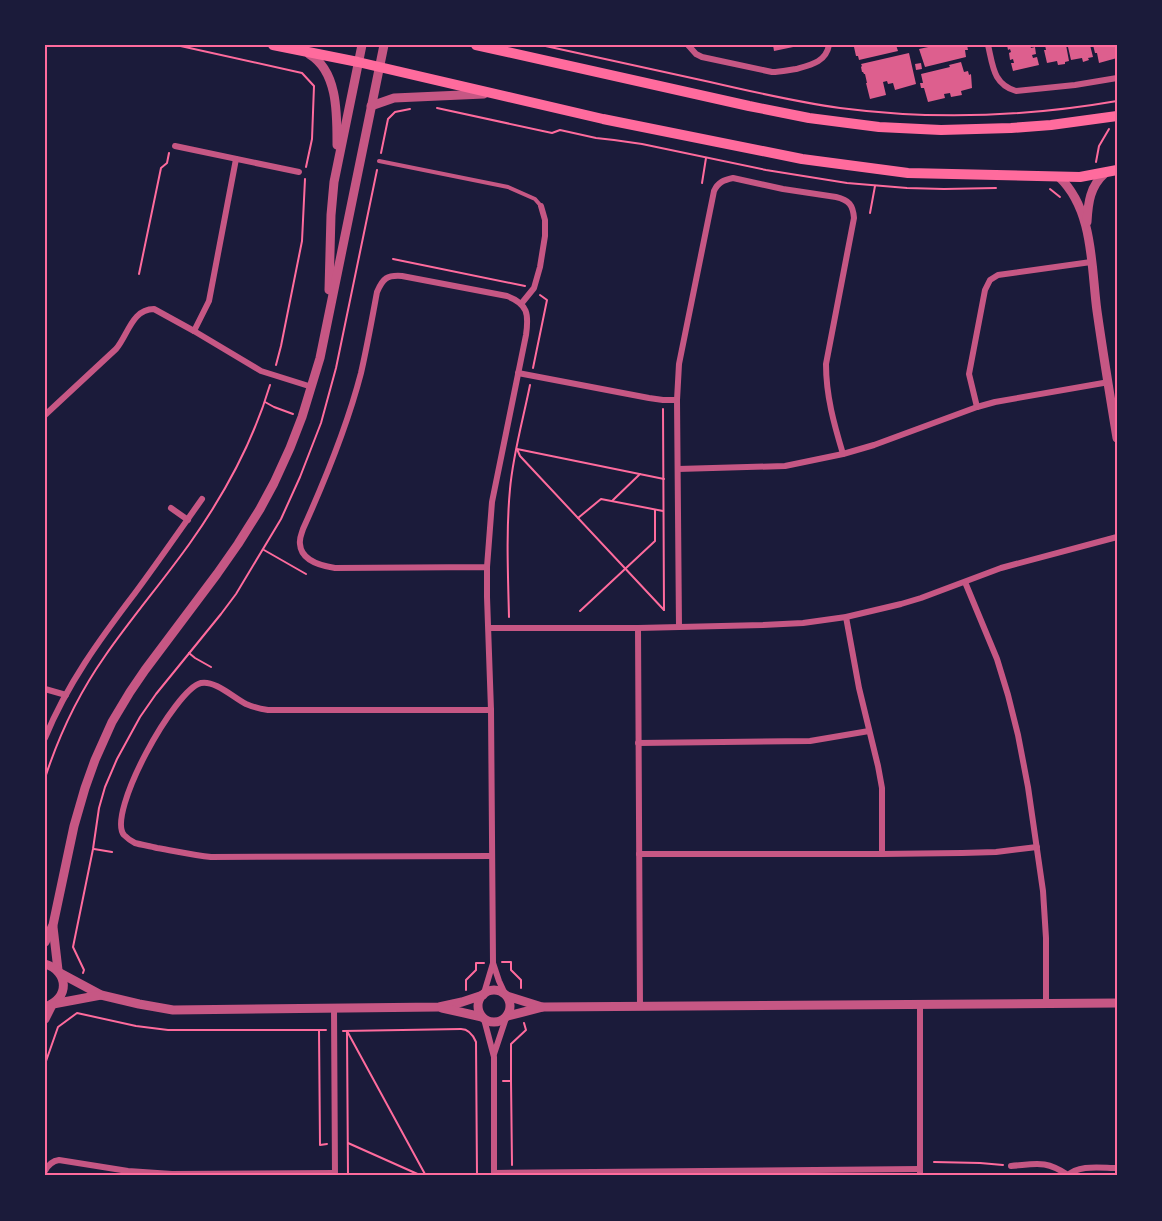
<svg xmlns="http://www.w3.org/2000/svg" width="1162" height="1221" font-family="'Alegreya Sans',sans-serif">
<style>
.building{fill:#dd5f8e}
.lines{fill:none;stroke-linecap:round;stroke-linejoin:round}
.path{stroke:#ff6b9d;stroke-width:2}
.service{stroke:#c65784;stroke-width:4}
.minor{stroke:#c65784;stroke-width:6}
.tertiary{stroke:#c65784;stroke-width:9}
.secondary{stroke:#ff6b9d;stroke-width:10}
.neatline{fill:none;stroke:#ff6b9d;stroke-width:2}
</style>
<rect width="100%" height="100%" fill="#1b1b3a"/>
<g class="building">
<polygon points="773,45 798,45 798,46 774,51"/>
<polygon points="858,45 896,45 898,51 859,60 858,56 856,56 854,47"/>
<polygon points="933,45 967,45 968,50 965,50 966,57 925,67 919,49 933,46"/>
<polygon points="1007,45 1030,45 1031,48 1035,47 1036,54 1032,55 1033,58 1037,57 1039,65 1013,71 1011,63 1014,63 1013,59 1010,60 1009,53 1011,52 1010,49 1008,50"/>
<polygon points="1045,45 1066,45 1069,61 1065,62 1065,64 1058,65 1057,61 1047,63 1044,50 1046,50"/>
<polygon points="1072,45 1090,45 1093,57 1088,58 1089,60 1083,62 1082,58 1071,60 1068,47 1072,46"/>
<polygon points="1093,45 1117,45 1117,58 1099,63 1097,53 1095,53"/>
<polygon points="909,53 916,84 895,90 893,83 888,84 887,81 883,82 886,95 870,99 866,83 867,83 865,74 864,74 863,72 862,72 861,67 862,66 861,64"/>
<polygon points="961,62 964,72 968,71 969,75 971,74 972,88 961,91 962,95 951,97 950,93 944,94 945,98 928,102 924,88 921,88 920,83 923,83 921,74 950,67 949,65"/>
<polygon points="921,63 922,69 916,70 915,64"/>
</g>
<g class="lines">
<g class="path">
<polyline points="176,45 302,73 314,86 312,139 306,167"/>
<path d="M541 45C597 57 654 70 710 82 753 92 796 102 840 108 932 120 1025 117 1117 101"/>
<polyline points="437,108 552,133 560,130 596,138 614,140 642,144 766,170 847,183 907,188 944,189 996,188"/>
<polyline points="381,153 388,119 395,112 410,109"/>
<polyline points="1096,162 1099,146 1109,129"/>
<polyline points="702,183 706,158"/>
<polyline points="1050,189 1060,197"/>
<polyline points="870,213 875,186"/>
<polyline points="393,259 525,286"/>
<polyline points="139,274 161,168 167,163 169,153"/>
<polyline points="276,365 281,346 302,241 305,179"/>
<polyline points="533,368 547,300 540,295"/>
<polyline points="265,402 274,407 293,414"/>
<polyline points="663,409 664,610"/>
<polyline points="664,479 517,449 520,456 664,610"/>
<polyline points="612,501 640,474"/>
<polyline points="578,518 601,499 663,511"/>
<polyline points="264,550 306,574"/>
<polyline points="580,611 655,541 655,510"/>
<path d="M509 617C508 575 506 531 510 489 513 454 523 420 530 385"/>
<polyline points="189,653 195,658 211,667"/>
<path d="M45 778C59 735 79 693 105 656 132 617 163 581 190 543 224 495 253 442 270 385"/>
<polyline points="94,849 112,852"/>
<polyline points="502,962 511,962 511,970 521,980 521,988"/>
<polyline points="83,973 84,970 73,947 93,849 99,808 105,787 117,759 140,717 156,694 221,614 236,594 281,519 300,477 321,423 336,368 377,170"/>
<polyline points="466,990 466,980 476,970 476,963 484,963"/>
<polyline points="319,1030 320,1145 327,1144"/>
<path d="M343 1031 461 1029C469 1029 473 1035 476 1042L477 1176"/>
<polyline points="45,1064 58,1027 77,1013 136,1026 168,1030 326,1030"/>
<polyline points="503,1081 511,1081 511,1044 526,1030 524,1023"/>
<polyline points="511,1081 512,1165"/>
<polyline points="348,1143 422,1176"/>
<polyline points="934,1162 980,1163 1003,1165"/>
<polyline points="348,1176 347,1031 426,1176"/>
</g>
<polyline class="service" points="379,161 508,187 535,199 541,206"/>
<g class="minor">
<path d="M688 45 696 54 702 57 772 72C781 72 788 70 796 69 811 65 826 62 829 45"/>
<path d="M988 45C993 66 993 84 1016 91L1075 85 1117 78"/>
<polyline points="175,146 299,172"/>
<polyline points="521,304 534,288 540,267 545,236 545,220 541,206"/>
<polyline points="194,331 209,301 236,159"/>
<polyline points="518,373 649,398 663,400 677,400"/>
<polyline points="977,407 969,374 985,290 990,280 998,275 1091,262"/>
<path d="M45 415 116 349C128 335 132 309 154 309L194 331 261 371 312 387"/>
<polyline points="678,469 785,466 843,454 874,445 977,407 995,402 1109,382"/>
<polyline points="171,508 188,520"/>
<polyline points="965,582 997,659 1008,695 1018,735 1028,787 1043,891 1046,938 1046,1004"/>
<polyline points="846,617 859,688 878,766 882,788 882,854"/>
<path d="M679 627 677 400 679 364 714 191C718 182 724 180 733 178L783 189 836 197C849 200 853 205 854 218L826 364C826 396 834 424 843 454"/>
<polyline points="489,628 638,628 763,625 803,623 846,617 901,604 921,598 1001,568 1117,537"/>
<polyline points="638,628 640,1006"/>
<polyline points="45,689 66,695"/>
<path d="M491 710H268C261 709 253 707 246 704 234 698 215 680 201 683 175 689 106 814 124 835 127 838 131 841 135 843 142 845 150 846 157 848 175 851 193 855 211 857L492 856"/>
<path d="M45 738C67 684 100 639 135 593 158 562 180 530 202 499"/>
<polyline points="638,743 810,741 869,731"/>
<polyline points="639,854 882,854 962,853 996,852 1037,847"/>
<polyline points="493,963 499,981 505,994"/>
<path d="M484 993 493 963 491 710 487 597V567L492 502 526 335C529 314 528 304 507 296L402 276C387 275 383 278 377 292 372 319 367 347 361 373 347 427 326 478 303 529 302 533 299 538 300 544 301 561 322 566 335 568L487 567"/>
<polyline points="920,1004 920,1176"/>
<polyline points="334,1008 335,1176"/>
<polyline points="484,1019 494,1057 494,1175"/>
<polyline points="494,1054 506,1018"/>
<path d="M1011 1166C1037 1164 1045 1160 1068 1175"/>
<path d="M45 1171C48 1165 52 1161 59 1160L128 1171 172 1174 334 1173"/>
<polyline points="494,1173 920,1169"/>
<path d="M1067 1176C1079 1164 1101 1168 1117 1168"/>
</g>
<g class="tertiary">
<path d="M309 54C338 71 337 114 337 145"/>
<polyline points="371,106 394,98 484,94"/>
<path d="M1059 177C1094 210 1091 267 1097 311 1103 353 1110 396 1117 438"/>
<path d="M1087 222C1088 203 1090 186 1105 173"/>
<polyline points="329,290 331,215 334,182 362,45"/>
<polyline points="53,927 58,970"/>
<polyline points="45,942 53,925 74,826 85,788 95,760 112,722 130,692 145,670 217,574 238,544 260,509 274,483 290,448 302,417 320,358 384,45"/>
<path d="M45 964C69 971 70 999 45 1007"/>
<polyline points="60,973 101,995 139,1004 173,1010 439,1007 462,1002 483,995"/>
<circle cx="494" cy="1006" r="16"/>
<polyline points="507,996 542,1007"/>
<polyline points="53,1004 101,995"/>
<polyline points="442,1008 482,1017"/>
<polyline points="508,1016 543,1007 1117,1003"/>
<polyline points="45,1019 52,1005"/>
</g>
<g class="secondary">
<polyline points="273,45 358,62 603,119 802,159 908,173 1080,177 1117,170"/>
<polyline points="476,45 749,106 809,118 879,127 941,130 1011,128 1051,125 1117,116"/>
</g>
</g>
<rect width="1162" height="1221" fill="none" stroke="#1b1b3a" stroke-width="93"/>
<rect x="46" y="46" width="1070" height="1128" class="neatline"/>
</svg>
